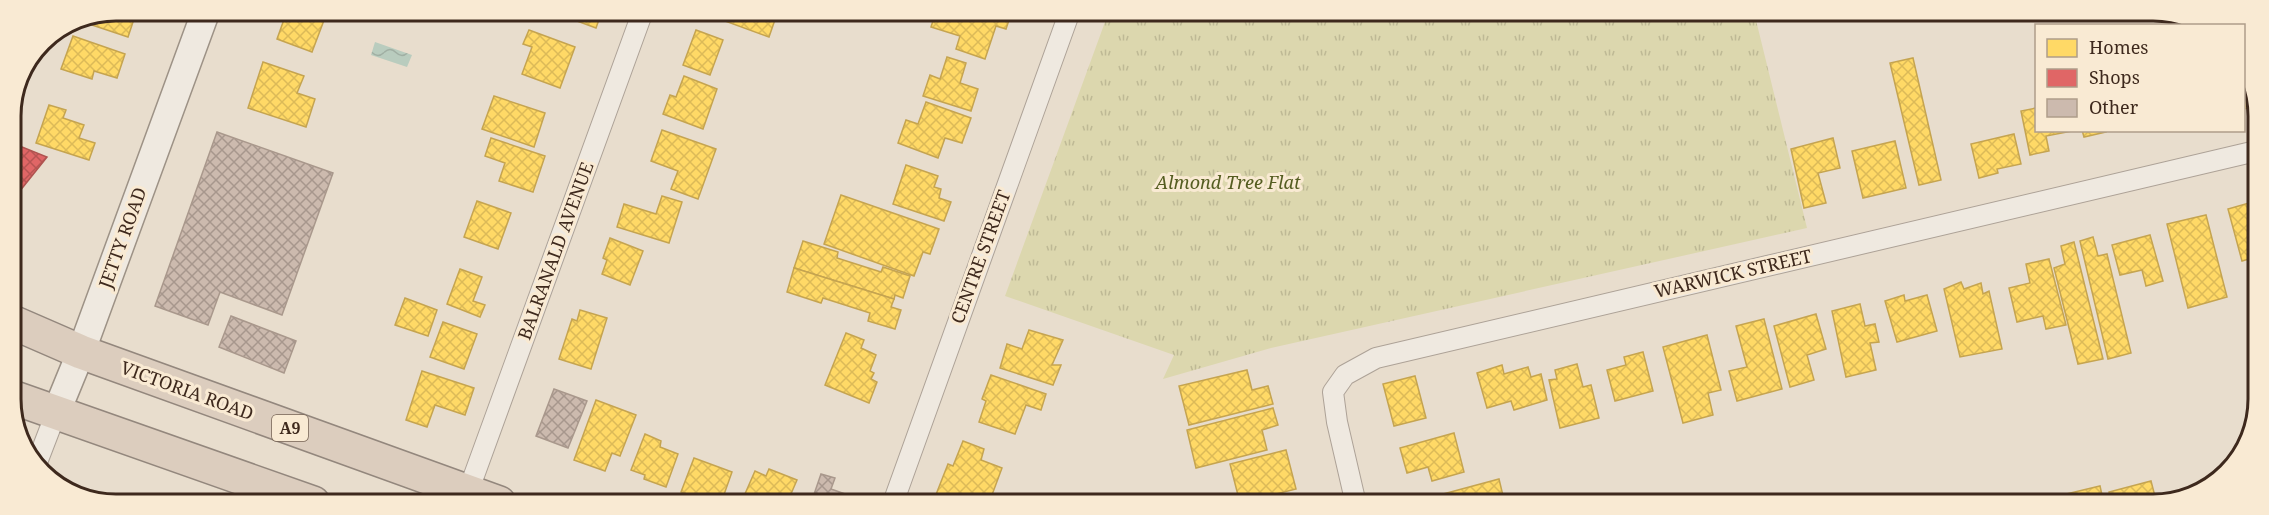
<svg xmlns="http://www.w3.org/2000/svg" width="2269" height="515" font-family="'Noto Serif',serif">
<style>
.grass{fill:url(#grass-tufts)}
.water{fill:url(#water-waves)}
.homes{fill:url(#homes-cross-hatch);stroke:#c5a450;stroke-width:1.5}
.shops{fill:url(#shops-cross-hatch);stroke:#af5450;stroke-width:1.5}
.building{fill:url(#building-cross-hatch);stroke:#a9988c;stroke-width:1.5}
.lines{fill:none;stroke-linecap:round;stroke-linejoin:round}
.street-casing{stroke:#ada297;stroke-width:22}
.secondary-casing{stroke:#9d9286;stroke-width:30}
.highway-casing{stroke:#93877d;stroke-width:36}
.street{stroke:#efe9e0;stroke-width:20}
.secondary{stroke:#efe9e0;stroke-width:27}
.highway{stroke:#dccdbe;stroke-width:33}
.labels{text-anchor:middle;stroke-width:6;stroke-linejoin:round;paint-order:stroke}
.shield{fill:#f9ead3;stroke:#766354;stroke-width:1.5}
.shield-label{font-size:16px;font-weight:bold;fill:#3e291d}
.park-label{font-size:18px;font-style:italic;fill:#555d21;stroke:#f9ead3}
.street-label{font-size:18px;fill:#3e291d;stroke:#f9ead3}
.rim{fill:none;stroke:#3e291d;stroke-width:3}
</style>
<defs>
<pattern id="grass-tufts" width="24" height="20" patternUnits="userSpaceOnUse" patternTransform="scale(1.5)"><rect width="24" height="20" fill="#dcd7ae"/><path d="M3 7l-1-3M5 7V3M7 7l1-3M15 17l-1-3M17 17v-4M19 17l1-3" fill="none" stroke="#beb995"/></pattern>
<pattern id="water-waves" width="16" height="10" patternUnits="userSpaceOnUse" patternTransform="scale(1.5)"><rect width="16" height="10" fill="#b9ccbe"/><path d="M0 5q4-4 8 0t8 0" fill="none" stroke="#a0afa3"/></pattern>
<pattern id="homes-cross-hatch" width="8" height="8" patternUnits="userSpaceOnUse" patternTransform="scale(1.5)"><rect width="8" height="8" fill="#ffd966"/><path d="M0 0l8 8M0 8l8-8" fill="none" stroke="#dcba58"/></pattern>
<pattern id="shops-cross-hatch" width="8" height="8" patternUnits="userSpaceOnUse" patternTransform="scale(1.5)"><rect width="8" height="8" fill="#e06666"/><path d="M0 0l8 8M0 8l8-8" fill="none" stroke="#b75453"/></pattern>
<pattern id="building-cross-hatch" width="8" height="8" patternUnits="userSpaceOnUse" patternTransform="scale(1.5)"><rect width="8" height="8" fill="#ccbaae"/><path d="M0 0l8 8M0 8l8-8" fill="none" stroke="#a7978d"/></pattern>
</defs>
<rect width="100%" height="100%" fill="#e8ddcd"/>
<polygon class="grass" points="1109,11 1754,12 1807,228 1271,348 1163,379 1174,355 1005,296"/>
<polygon class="water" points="375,42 412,55 407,67 371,55"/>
<g class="homes">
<polygon points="116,11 146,11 144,16 136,13 128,37 89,24 92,15"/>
<polygon points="287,11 315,11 326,15 312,52 277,39"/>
<polygon points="550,11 602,11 596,28"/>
<polygon points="707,11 778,11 769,37 706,14"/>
<polygon points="936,11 1012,11 1006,29 996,26 985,59 956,49 960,36 931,27"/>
<polygon points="529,30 575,47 560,88 522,74 532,47 523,44"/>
<polygon points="696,30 723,40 710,75 683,65"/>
<polygon points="73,36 125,54 117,78 94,71 92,79 61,69"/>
<polygon points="947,57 966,63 960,83 978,89 971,111 923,96 930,75 940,79"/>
<polygon points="1913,58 1941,180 1919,185 1890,63"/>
<polygon points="263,62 304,76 297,93 315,99 306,127 248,108"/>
<polygon points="2244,73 2251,107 2244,109"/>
<polygon points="684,76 717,89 703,129 663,114 670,95 676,97"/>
<polygon points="494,96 545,113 534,147 482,129"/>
<polygon points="926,102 971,118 962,143 945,138 938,158 898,143 906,120 918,124"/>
<polygon points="49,105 66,110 63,118 84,125 79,138 95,143 89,160 36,143"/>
<polygon points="2036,108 2036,130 2072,131 2046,136 2049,151 2030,155 2021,111"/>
<polygon points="662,130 716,149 698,199 671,189 678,171 651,161"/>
<polygon points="2082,130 2105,130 2106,132 2084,137"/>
<polygon points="2014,134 2021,164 1997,169 1998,173 1979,178 1971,144"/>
<polygon points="491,138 545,156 533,192 499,181 505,163 485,156"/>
<polygon points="1833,138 1840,168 1818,173 1826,203 1804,208 1791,149"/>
<polygon points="1895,141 1906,188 1863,198 1852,151"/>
<polygon points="906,165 938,176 934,187 941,189 939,198 951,202 944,221 893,204"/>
<polygon points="841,195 939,229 930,254 923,252 914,276 824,244"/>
<polygon points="662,196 682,202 669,243 617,227 624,204 656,214"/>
<polygon points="477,201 511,213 498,249 464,237"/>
<polygon points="2256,201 2256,257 2242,261 2228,209"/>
<polygon points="2206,215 2227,297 2188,308 2167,224"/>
<polygon points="2150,235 2163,281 2146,286 2142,270 2120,275 2112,245"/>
<polygon points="2093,237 2098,256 2107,254 2131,353 2108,359 2080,241"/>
<polygon points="610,238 643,251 630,285 602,274 607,260 603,258"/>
<polygon points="803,241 838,252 837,258 881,272 883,267 910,276 903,298 895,295 894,299 794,268"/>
<polygon points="2074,242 2103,359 2078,364 2054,268 2065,264 2061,246"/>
<polygon points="2049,259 2066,325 2046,329 2043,316 2017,322 2009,288 2030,283 2026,264"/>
<polygon points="794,268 894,299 891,307 901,310 895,329 868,321 870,313 823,298 821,303 787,292"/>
<polygon points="460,269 482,277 473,301 485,305 480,317 447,304"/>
<polygon points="1961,282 1964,289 1981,283 1983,294 1989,291 2002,349 1960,357 1944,289"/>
<polygon points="1904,295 1905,301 1927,295 1937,331 1897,342 1885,301"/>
<polygon points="405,298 437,310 428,336 395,325"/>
<polygon points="1860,304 1865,326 1875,324 1879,342 1870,343 1876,370 1846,377 1832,311"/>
<polygon points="580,310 607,318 591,369 559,359 572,319 577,321"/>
<polygon points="1816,314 1826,349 1807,355 1814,380 1790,387 1774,326"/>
<polygon points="1764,319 1782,389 1737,401 1729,371 1747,367 1736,326"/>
<polygon points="443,322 477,334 464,369 430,357"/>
<polygon points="1029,330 1063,340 1052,365 1061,365 1053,385 1000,368 1007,344 1022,349"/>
<polygon points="846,333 864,340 861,348 876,355 870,371 874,373 871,379 877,382 869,403 825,385"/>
<polygon points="1707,335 1721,390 1708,393 1713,415 1683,423 1663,347"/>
<polygon points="1643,352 1653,391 1615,401 1607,370 1626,365 1624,357"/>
<polygon points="1577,364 1583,387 1591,385 1599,418 1560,428 1549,380 1557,379 1555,370"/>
<polygon points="1502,365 1504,374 1528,367 1531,377 1541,374 1547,400 1514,410 1511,401 1487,408 1477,373"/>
<polygon points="1247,370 1252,390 1268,386 1273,404 1189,425 1179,386"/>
<polygon points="422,371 474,388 465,415 435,405 427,427 406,420"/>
<polygon points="991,375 1046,394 1041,410 1026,405 1015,434 979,422 986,401 982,399"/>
<polygon points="1415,376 1426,418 1394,426 1383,384"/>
<polygon points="596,400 636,415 620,456 612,453 605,471 574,460"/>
<polygon points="1273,408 1278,425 1262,430 1267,450 1196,468 1187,430"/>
<polygon points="1454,433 1464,472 1432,481 1428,467 1407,473 1400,448"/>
<polygon points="645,434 661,441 660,447 678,454 666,487 644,479 645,475 631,470"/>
<polygon points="963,441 984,449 981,460 1002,468 989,503 951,503 935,497 948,464 953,466"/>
<polygon points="1286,450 1296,489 1240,503 1230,464"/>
<polygon points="694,458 732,472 721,503 701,503 702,499 681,492"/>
<polygon points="769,469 797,480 787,503 741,503 755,471 766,476"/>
<polygon points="1499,479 1505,504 1418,504 1417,501"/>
<polygon points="2151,481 2157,504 2112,504 2109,492"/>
<polygon points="2214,481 2214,482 2171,500 2169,493"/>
<polygon points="2100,486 2104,504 2065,504 2062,495"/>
</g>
<polygon class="shops" points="17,145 47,157 11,202 11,152"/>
<g class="building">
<polygon points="217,132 333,173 282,315 220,292 208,325 155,306"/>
<polygon points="231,316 296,341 284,373 219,347"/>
<polygon points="554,389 587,401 568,448 536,436"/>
<polygon points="821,474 835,478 831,489 862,500 860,503 811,503"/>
</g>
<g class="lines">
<g class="street-casing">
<g id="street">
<polyline points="36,465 56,413"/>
<polyline points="468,492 643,11"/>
<polyline points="893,503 1070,11"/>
<polyline points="1356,504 1337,422 1333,392 1345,375 1376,358 2256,151"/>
</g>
</g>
<g class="secondary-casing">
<polyline id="secondary" points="56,413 81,352 206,11"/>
</g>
<g class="highway-casing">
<g id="highway">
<polyline points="12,322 81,352 499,503"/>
<polyline points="12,397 313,503"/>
</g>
</g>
<use href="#street" class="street"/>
<use href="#secondary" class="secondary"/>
<use href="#highway" class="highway"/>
</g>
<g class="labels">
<rect class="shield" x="272" y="415" width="36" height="26" rx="4.5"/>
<g class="shield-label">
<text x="290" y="434">A9</text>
</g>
<g class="park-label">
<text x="1228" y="189">Almond Tree Flat</text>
</g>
<g class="street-label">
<text transform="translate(123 238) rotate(-70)" y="6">JETTY ROAD</text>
<text transform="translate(556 251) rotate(-70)" y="6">BALRANALD AVENUE</text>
<text transform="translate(981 257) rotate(-70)" y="6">CENTRE STREET</text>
<text transform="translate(1733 274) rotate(-13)" y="6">WARWICK STREET</text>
<text transform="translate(187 391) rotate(20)" y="6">VICTORIA ROAD</text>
</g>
</g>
<path d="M0 0H2269V515H0ZM116 21H2153A95 95 0 0 1 2248 116V399A95 95 0 0 1 2153 494H116A95 95 0 0 1 21 399V116A95 95 0 0 1 116 21Z" fill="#f9ead3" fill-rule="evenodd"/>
<path class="rim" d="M116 21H2153A95 95 0 0 1 2248 116V399A95 95 0 0 1 2153 494H116A95 95 0 0 1 21 399V116A95 95 0 0 1 116 21Z"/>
<rect x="2035" y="24" width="210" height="108" fill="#f9ead3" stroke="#ae9d8a" stroke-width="1.5"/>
<rect x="2047" y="39" width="30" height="18" fill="#ffd966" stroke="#ae9d8a" stroke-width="1.5"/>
<text x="2089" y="54" font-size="18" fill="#3e291d">Homes</text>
<rect x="2047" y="69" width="30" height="18" fill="#e06666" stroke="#ae9d8a" stroke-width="1.5"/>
<text x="2089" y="84" font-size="18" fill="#3e291d">Shops</text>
<rect x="2047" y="99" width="30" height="18" fill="#ccbaae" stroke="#ae9d8a" stroke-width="1.5"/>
<text x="2089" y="114" font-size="18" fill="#3e291d">Other</text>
</svg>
